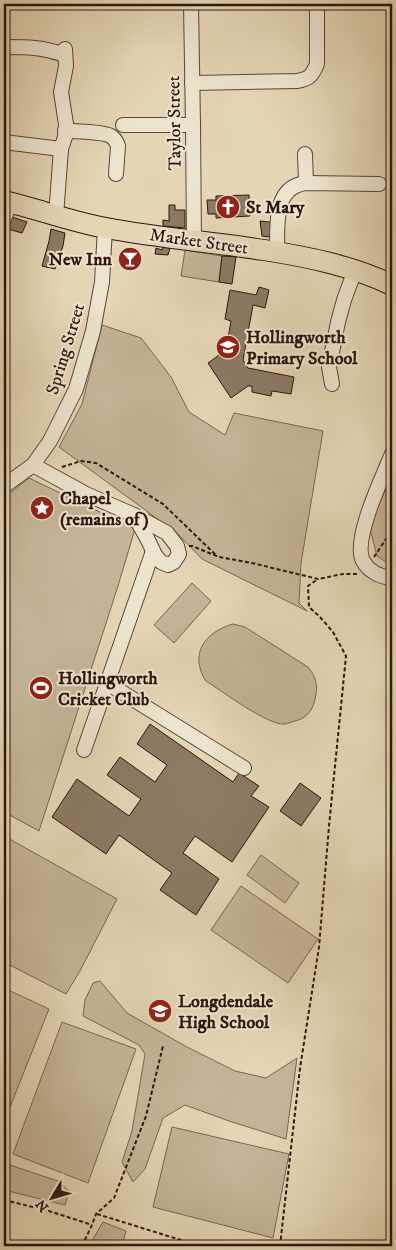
<svg xmlns="http://www.w3.org/2000/svg" width="396" height="1250" font-family="'IM FELL DW Pica',serif">
<style>
.green{fill:#c5b498;stroke:#7a6452}
.building{fill:#8d7964;stroke:#2e150c}
.lines{fill:none;stroke-linecap:round;stroke-linejoin:round}
.minor-casing{stroke:#5c4536;stroke-width:16}
.highway-casing{stroke:#2e150c;stroke-width:22}
.path{stroke:#2e150c;stroke-width:2;stroke-dasharray:4 2.5;stroke-linecap:butt}
.minor{stroke:#ede4cf;stroke-width:14}
.highway{stroke:#e4d5b5;stroke-width:20}
.labels{text-anchor:middle;stroke-width:4;stroke-linejoin:round;paint-order:stroke}
.street-label{font-size:18px;fill:#2e150c;stroke:#ede4cf}
.poi-label{font-size:18px;font-weight:bold;fill:#2e150c;stroke:#ede4cf;text-anchor:start}
</style>
<rect width="100%" height="100%" fill="#e4d5b5"/>
<filter id="stains"><feTurbulence type="fractalNoise" baseFrequency=".004" numOctaves="4"/><feColorMatrix values="0 0 0 0 .2 0 0 0 0 .09 0 0 0 0 .02 0 0 0 .5 -.17"/></filter>
<radialGradient id="worn" r=".72"><stop offset=".6" stop-color="#630" stop-opacity="0"/><stop offset="1" stop-color="#630" stop-opacity=".3"/></radialGradient>
<g class="green">
<polygon points="185,250 222,256 219,282 181,276"/>
<polygon points="102,325 141,338 171,377 189,412 225,435 234,413 323,431 301,563 299,603 307,611 202,559 178,534 59,447 82,404"/>
<polygon points="392,476 392,566 377,556 369,525"/>
<polygon points="29,478 135,529 118,586 39,831 4,812 4,498"/>
<polygon points="192,583 211,601 174,643 154,625"/>
<path d="M233 624 245 627 308 667C318 679 318 688 314 703 311 713 304 719 295 721 291 722 287 724 284 724 267 725 222 691 206 681 202 676 200 669 199 663 197 642 215 629 233 624Z"/>
<polygon points="4,836 117,899 80,971 66,994 4,962"/>
<polygon points="261,855 299,883 285,903 247,875"/>
<polygon points="241,886 318,939 288,983 211,930"/>
<polygon points="100,981 127,1013 187,1047 235,1071 266,1078 297,1058 286,1139 229,1121 185,1105 163,1118 145,1169 133,1182 122,1162 132,1131 145,1054 139,1045 83,1016 85,1000 93,983"/>
<polygon points="4,988 49,1009 4,1122"/>
<polygon points="62,1022 136,1049 88,1183 13,1154"/>
<polygon points="172,1127 289,1154 273,1238 153,1207"/>
<polygon points="4,1163 58,1181 69,1191 65,1205 4,1190"/>
<polygon points="103,1222 126,1231 122,1246 89,1246"/>
</g>
<g class="building">
<polygon points="249,195 250,216 216,218 216,214 208,214 207,200 216,200 216,196"/>
<polygon points="169,205 175,205 175,210 185,210 185,228 163,226 163,220 169,221"/>
<polygon points="12,217 27,222 22,233 8,229"/>
<polygon points="260,221 277,223 276,238 262,236"/>
<polygon points="51,229 65,233 63,246 55,269 42,266 49,241"/>
<polygon points="163,246 170,248 168,255 155,254 156,248 162,250"/>
<polygon points="222,256 236,257 232,284 219,282"/>
<polygon points="259,287 269,290 265,308 253,305 243,360 248,368 294,377 291,394 272,391 271,396 252,392 252,386 248,386 231,398 208,363 226,350 231,321 225,319 230,290 256,295"/>
<polygon points="150,724 233,782 239,773 259,786 251,796 269,807 232,862 195,836 183,853 219,879 196,915 160,890 172,873 119,835 106,854 52,817 77,779 129,816 141,799 107,775 120,757 155,782 167,765 137,744"/>
<polygon points="300,783 321,798 301,826 280,811"/>
</g>
<g class="lines">
<g class="minor-casing">
<g id="minor">
<polyline points="191,4 193,125 194,241"/>
<path d="M4 47C27 47 43 47 65 55"/>
<path d="M192 83 297 81C309 79 312 76 317 64V4"/>
<polyline points="123,125 193,125"/>
<path d="M65 131C75 131 104 132 111 136 115 139 117 142 118 146L116 174"/>
<polyline points="4,142 61,149"/>
<polyline points="305,154 306,183"/>
<polyline points="56,216 61,149 65,137 66,124 61,92 66,66 65,49"/>
<polyline points="4,219 10,203"/>
<path d="M277 252C278 227 272 187 306 183L379 184"/>
<polyline points="332,384 329,367 338,322 344,300 355,270"/>
<path d="M392 454C383 476 352 540 363 561 369 572 381 577 392 578"/>
<polyline points="33,465 86,494 134,515 167,533 177,546 179,554 174,562 168,565 161,562 155,555 148,540 134,515"/>
<polyline points="4,486 33,465 50,441 76,389 93,331 102,282 105,228"/>
<polyline points="107,683 244,768"/>
<polyline points="84,750 153,551"/>
</g>
</g>
<g class="highway-casing">
<path id="highway" d="M4 201C38 209 72 222 106 228 159 238 212 242 264 250 308 257 353 266 392 285"/>
</g>
<g class="path">
<polyline points="62,467 81,461 96,463 163,504 217,556"/>
<polyline points="189,546 192,546 219,557 252,563 318,579 343,574 357,574"/>
<polyline points="374,557 392,530"/>
<polyline points="4,1200 49,1211 92,1225"/>
<polyline points="97,1214 184,1241 205,1246"/>
<polyline points="82,1246 92,1225 96,1214 114,1198 146,1116 163,1046"/>
<polyline points="280,1246 300,1068 319,947 329,826 346,656 333,632 320,617 309,607 308,586 318,579"/>
</g>
<use href="#minor" class="minor"/>
<use href="#highway" class="highway"/>
</g>
<defs>
<g id="church-disc" transform="scale(1.25)"><circle r="9.5" fill="#8f2418" stroke="#ede4cf"/><path d="M-1.2-6h2.4v3.5h3.3v2.4h-3.3V6h-2.4V-.1h-3.3v-2.4h3.3Z" fill="#fff"/></g>
<g id="bar-disc" transform="scale(1.25)"><circle r="9.5" fill="#8f2418" stroke="#ede4cf"/><path d="M-6-5H6L.8 .8V4.5H3.5V6h-7V4.5H-.8V.8Z" fill="#fff"/></g>
<g id="school-disc" transform="scale(1.25)"><circle r="9.5" fill="#8f2418" stroke="#ede4cf"/><path d="M0-5L7-2L0 1L-7-2ZM-4 1L0 2.5L4 1V4Q0 6-4 4Z" fill="#fff"/></g>
<g id="sight-disc" transform="scale(1.25)"><circle r="9.5" fill="#8f2418" stroke="#ede4cf"/><path d="M0-6L1.8-2.2L6-1.7L2.9 1.2L3.7 5.4L0 3.3L-3.7 5.4L-2.9 1.2L-6-1.7L-1.8-2.2Z" fill="#fff"/></g>
<g id="stadium-disc" transform="scale(1.25)"><circle r="9.5" fill="#8f2418" stroke="#ede4cf"/><path d="M0-5a6.5 5 0 1 0 0 10a6.5 5 0 1 0 0-10ZM-3.5-1.8h7v3.6h-7Z" fill="#fff"/></g>
</defs>
<g fill-rule="evenodd">
<use href="#church-disc" x="228" y="207"/>
<use href="#bar-disc" x="130" y="259"/>
<use href="#school-disc" x="228" y="347"/>
<use href="#sight-disc" x="42" y="508"/>
<use href="#stadium-disc" x="41" y="688"/>
<use href="#school-disc" x="160" y="1011"/>
</g>
<g class="labels">
<g class="street-label">
<text transform="translate(174 123) rotate(-91)" y="6">Taylor Street</text>
<text transform="translate(199 241) rotate(8)" y="6">Market Street</text>
<text transform="translate(65 349) rotate(-73)" y="6">Spring Street</text>
</g>
<g class="poi-label">
<text x="246" y="213">St Mary</text>
<text x="112" y="265" text-anchor="end">New Inn</text>
<text x="246" y="343">Hollingworth<tspan x="246" dy="21">Primary School</tspan></text>
<text x="60" y="504">Chapel<tspan x="60" dy="21">(remains of)</tspan></text>
<text x="58" y="684">Hollingworth<tspan x="58" dy="21">Cricket Club</tspan></text>
<text x="178" y="1007">Longdendale<tspan x="178" dy="21">High School</tspan></text>
</g>
</g>
<rect width="396" height="1250" fill="none" stroke="#e4d5b5" stroke-width="20"/>
<rect x="5" y="5" width="386" height="1240" fill="none" stroke="#2e150c" stroke-width="2.5"/>
<rect x="10" y="10" width="376" height="1230" fill="none" stroke="#2e150c"/>
<g transform="translate(52 1198) rotate(232)" stroke="#ede4cf" stroke-width="4" paint-order="stroke">
<path d="M0-4L9 19L0 12L-9 19Z" fill="#2e150c"/>
<text y="-8" font-size="14" font-weight="bold" text-anchor="middle" fill="#2e150c">N</text>
</g>
<rect width="100%" height="100%" filter="url(#stains)"/>
<rect width="100%" height="100%" fill="url(#worn)"/>
</svg>
